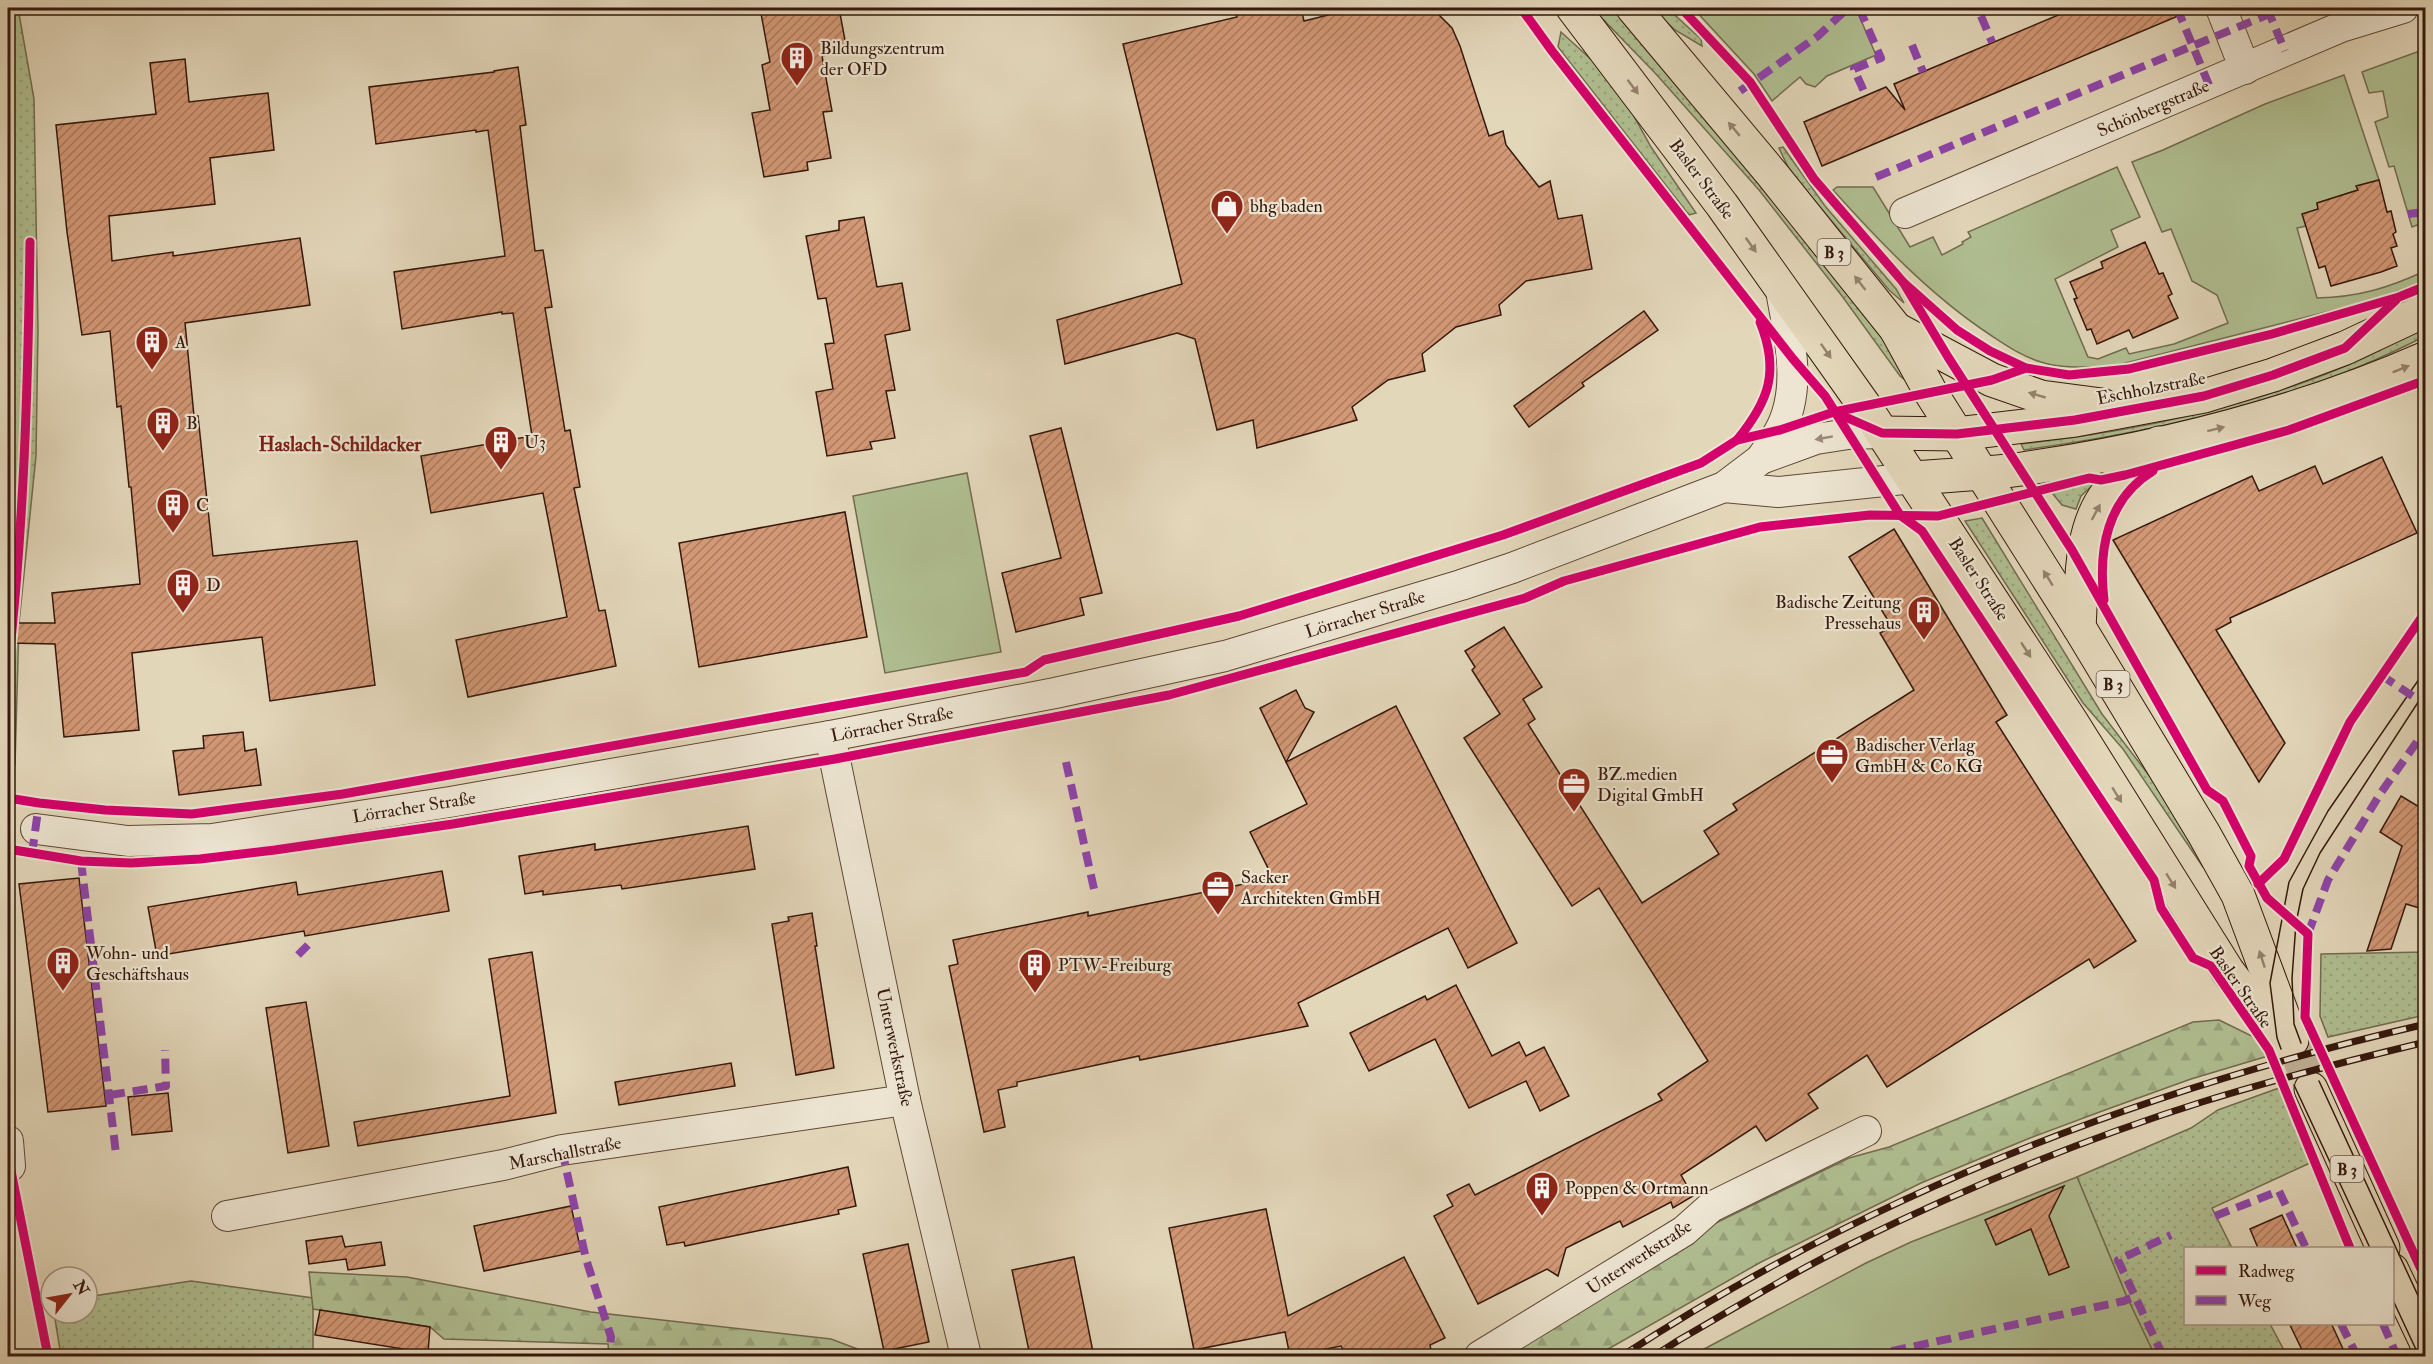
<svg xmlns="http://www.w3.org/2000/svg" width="2433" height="1364" font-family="'IM FELL Double Pica',serif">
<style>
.grass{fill:url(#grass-dots);stroke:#726c50;stroke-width:1.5}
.forest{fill:url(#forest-firs);stroke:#726c50;stroke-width:1.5}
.green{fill:#b0bf92;stroke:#726c50;stroke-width:1.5}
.building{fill:url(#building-hatch);stroke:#35180d;stroke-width:1.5}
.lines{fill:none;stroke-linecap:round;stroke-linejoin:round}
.major-tunnel{stroke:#c0b197;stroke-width:33;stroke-dasharray:33 16;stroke-linecap:butt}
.minor-casing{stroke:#604838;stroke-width:32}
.major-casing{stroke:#35180d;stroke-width:35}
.minor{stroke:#ede5d2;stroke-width:30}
.major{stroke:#e3d7ba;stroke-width:33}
.tram{stroke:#35180d;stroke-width:1.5}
.rail-casing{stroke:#35180d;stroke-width:7}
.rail{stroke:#ede5d2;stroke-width:4.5;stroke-dasharray:14;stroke-linecap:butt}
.quiet{stroke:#8e44ad;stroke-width:8;stroke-dasharray:15 8;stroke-linecap:butt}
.cycleway-casing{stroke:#ede5d2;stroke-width:13}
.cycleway{stroke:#d6006c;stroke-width:9}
.oneway{fill:#95816c}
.oneway2{fill:#9a8979}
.labels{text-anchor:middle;stroke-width:4.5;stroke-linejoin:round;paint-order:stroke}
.shield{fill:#ede5d2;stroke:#6c5648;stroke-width:1.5}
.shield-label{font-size:16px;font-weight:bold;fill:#35180d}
.poi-label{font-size:18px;fill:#35180d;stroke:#ede5d2;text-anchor:start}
.street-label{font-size:18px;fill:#35180d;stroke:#ede5d2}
.neighbourhood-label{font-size:20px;font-weight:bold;fill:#7a1f14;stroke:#ede5d2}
</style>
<defs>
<pattern id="grass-dots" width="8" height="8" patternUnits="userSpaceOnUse" patternTransform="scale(1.5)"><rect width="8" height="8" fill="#b0bf92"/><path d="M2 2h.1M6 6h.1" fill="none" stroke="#98a37d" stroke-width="1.8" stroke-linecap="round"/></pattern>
<pattern id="forest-firs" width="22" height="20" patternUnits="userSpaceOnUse" patternTransform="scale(1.5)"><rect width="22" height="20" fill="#b0bf92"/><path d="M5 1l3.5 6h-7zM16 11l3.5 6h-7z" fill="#98a37d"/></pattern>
<pattern id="building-hatch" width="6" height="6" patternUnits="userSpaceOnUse" patternTransform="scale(1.5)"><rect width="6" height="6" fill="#d39876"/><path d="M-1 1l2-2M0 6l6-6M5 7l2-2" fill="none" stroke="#ac7b5f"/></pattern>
</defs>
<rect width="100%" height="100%" fill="#e3d7ba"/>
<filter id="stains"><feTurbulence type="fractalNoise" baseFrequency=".00333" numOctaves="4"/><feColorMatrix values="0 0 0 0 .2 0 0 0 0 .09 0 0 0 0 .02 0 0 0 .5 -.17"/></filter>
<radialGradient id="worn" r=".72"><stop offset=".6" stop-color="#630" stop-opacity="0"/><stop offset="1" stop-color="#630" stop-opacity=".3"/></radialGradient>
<g class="grass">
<polygon points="8,8 18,8 34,99 38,329 36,456 19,623 15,765 8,765 8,452 15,329 11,112 8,95"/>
<polygon points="1592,8 1616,8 1847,287 1910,376 1904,379 1900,376 1842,296 1759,190 1656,74"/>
<polygon points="1652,8 1667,8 1701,39 1702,46 1675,30"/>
<polygon points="1561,32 1606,73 1620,91 1651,147 1696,213 1689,215 1558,47"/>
<polygon points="1783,147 1825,206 1896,289 1904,303 1889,290 1790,171 1779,148"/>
<path d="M2425 327V336C2301 401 2162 430 2024 450L2021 444C2135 432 2260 405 2364 358 2385 348 2405 337 2425 327Z"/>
<polygon points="2097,481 2081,496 2076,509 2062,505 2053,494 2055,488"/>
<polygon points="1982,518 2102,714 2164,795 2208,865 2203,867 2123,749 2083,703 1965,521"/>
<polygon points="2425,952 2425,1015 2328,1037 2320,1016 2321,954"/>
<polygon points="2279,1088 2310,1163 2212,1208 2232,1248 2186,1248 2186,1324 2270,1324 2287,1356 2155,1356 2126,1295 2077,1177 2191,1128 2218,1110"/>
<polygon points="191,1281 313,1298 313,1356 61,1356 54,1313 87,1313 87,1297"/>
</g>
<g class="forest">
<polygon points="2219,1020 2260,1040 2268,1056 2191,1079 2105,1110 2030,1138 1921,1183 1761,1262 1596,1356 1497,1356 1689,1236 1849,1158 1889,1147 2193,1022"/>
<polygon points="309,1272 407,1277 591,1312 831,1339 876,1356 609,1356 608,1344 444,1339 430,1327 313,1309"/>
</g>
<g class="green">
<polygon points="1693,8 1860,8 1857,11 1876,55 1827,76 1815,87 1806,84 1800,77 1772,101 1754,74"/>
<polygon points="2425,49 2425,222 2412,227 2394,166 2389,167 2375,122 2388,117 2383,91 2369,93 2362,72"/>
<path d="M2344 75 2379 180 2357 186 2358 190 2317 203 2318 209 2306 226 2297 228 2317 298C2359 297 2388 288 2425 271V281L2377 299 2114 366C2093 367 2061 369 2041 362 2021 356 2006 345 1989 334 1930 295 1880 242 1833 190L1837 187H1873L1910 247 1933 237 1942 255 1963 244 1962 242 1971 237 1968 232 2117 167 2140 217 2111 230 2118 247 2055 279 2088 357 2098 359 2126 348 2129 354 2174 344 2228 323 2217 295 2192 281 2171 229 2162 232 2132 162 2163 150 2265 104Z"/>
<polygon points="967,473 1001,652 885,673 853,496"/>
<polygon points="2077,1177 2126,1295 2155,1356 1691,1356 1866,1263 1911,1242"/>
</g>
<g class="building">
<polygon points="760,8 839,8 847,51 822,56 832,111 823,112 831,158 807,162 808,170 764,177 752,113 770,110 762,65 770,62"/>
<polygon points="1235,8 1301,8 1304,21 1356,8 1432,8 1452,28 1460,46 1489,136 1503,131 1506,145 1539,187 1550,181 1558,219 1582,215 1592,269 1526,281 1499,305 1501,315 1456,327 1422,354 1425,371 1388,380 1352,407 1357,420 1257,448 1253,420 1217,430 1195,339 1177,333 1065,364 1057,320 1182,284 1123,44 1237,17"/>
<polygon points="2075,8 2197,8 1822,166 1804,122 1886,87 1905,110 1894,84"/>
<polygon points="185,59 189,102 268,93 274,150 210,158 215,204 109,216 112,261 173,252 173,256 300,238 310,305 185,323 194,416 198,416 213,556 357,541 375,685 270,701 262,637 132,653 139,730 64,737 55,644 8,643 8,623 55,623 52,593 140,584 131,487 129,487 121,406 117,407 110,331 82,335 67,232 56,125 156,114 150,63"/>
<polygon points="518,67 526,125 520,126 535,251 543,250 552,307 545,308 565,431 570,430 580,487 574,488 599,611 605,610 616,666 468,697 456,640 567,617 543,493 431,513 421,456 532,436 513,313 502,314 502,312 402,329 394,272 505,256 488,130 476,132 476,130 376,144 369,87 494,72 494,71"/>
<polygon points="2379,180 2387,212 2391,211 2396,232 2393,234 2397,246 2391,248 2397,266 2381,272 2331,286 2325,266 2319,268 2302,214 2318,209 2317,203 2358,190 2356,186"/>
<polygon points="864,217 877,287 902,283 910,330 885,335 895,390 886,391 895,438 870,442 872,449 827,456 816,392 833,389 825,344 834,343 826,298 818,299 806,236 839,230 839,221"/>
<polygon points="2145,242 2159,274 2163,273 2172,294 2168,296 2178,318 2133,338 2129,330 2097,344 2091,329 2087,330 2074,299 2077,298 2070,282 2103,268 2101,262"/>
<polygon points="1644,311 1658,330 1582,383 1584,386 1529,427 1514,406"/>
<polygon points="1061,428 1102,593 1080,598 1084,615 1016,632 1002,573 1061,558 1030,436"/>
<polygon points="2382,457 2417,533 2230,618 2231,622 2216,630 2285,743 2259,782 2113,540 2252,476 2259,491 2315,466 2323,484"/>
<polygon points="845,512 867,637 699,667 679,543"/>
<polygon points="1894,529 2007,715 1996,722 2136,941 2094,968 2089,959 1887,1087 1867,1055 1808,1094 1818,1108 1766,1141 1756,1126 1681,1175 1693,1196 1673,1208 1671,1202 1623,1227 1620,1221 1566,1248 1558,1276 1547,1269 1478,1304 1434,1216 1453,1206 1447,1195 1469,1184 1475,1195 1662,1100 1658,1094 1708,1061 1599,888 1572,906 1464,738 1500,714 1472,670 1475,667 1465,651 1504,627 1542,687 1523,699 1535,719 1528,724 1642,903 1719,854 1704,831 1737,810 1733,804 1914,690 1880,633 1892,627 1849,557"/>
<polygon points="1296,690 1305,708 1314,712 1286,762 1260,708"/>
<polygon points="1396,706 1517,943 1468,968 1448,928 1298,1003 1308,1026 1140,1060 1139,1056 1017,1082 1017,1086 998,1090 1005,1127 984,1132 949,966 958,964 953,940 1088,912 1088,916 1273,878 1250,832 1307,804 1286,762"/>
<polygon points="243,732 245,751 256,749 261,785 179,795 173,751 204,748 203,736"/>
<polygon points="2401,796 2426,811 2426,910 2406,904 2391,949 2367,951 2402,846 2380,832"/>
<polygon points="748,826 755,869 622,889 621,885 543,895 543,891 525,894 519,856 595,844 595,850"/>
<polygon points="442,871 449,911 305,936 304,931 157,956 148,907 296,882 298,895"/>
<polygon points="79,878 106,1106 48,1112 19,884"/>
<polygon points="812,913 817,946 815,946 834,1068 796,1075 772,924 789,921 788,917"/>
<polygon points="532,952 556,1113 358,1146 354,1122 510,1096 489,959"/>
<polygon points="1456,985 1492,1056 1519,1042 1526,1056 1544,1047 1569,1096 1540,1111 1526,1081 1469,1108 1435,1039 1369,1071 1350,1033 1425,996 1427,1000"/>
<polygon points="306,1002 329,1146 288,1153 266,1008"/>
<polygon points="731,1063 735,1086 619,1105 615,1082"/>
<polygon points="168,1093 172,1131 132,1135 128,1097"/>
<polygon points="848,1167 856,1206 838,1210 839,1214 685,1246 684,1242 667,1245 659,1207"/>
<polygon points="2064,1186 2049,1216 2069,1267 2049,1275 2031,1229 1996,1245 1985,1220"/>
<polygon points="571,1206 581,1251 484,1271 474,1226"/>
<polygon points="1266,1209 1288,1316 1404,1257 1445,1338 1430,1345 1432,1356 1346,1356 1341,1346 1290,1356 1285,1332 1194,1350 1169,1228"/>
<polygon points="2282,1215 2297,1248 2258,1248 2250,1229"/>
<polygon points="342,1236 345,1247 381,1242 385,1265 348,1270 346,1259 309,1264 306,1241"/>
<polygon points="908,1244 929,1342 884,1351 863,1254"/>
<polygon points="1074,1257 1093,1352 1071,1356 1030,1356 1012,1270"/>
<polygon points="320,1310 430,1327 428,1353 315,1335"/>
<polygon points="2289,1323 2331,1323 2344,1351 2332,1356 2305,1356"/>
</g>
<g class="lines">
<polyline class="major-tunnel" points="2293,1042 2311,1089"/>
<g class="minor-casing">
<g id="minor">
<polyline points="2221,8 2245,69"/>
<polyline points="1905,213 2341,27 2403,8"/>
<path d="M1761 459C1767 450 1774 441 1779 432 1804 388 1788 332 1780 285"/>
<polyline points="1724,487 1778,492 1913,478"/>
<polyline points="830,736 905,1100 966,1356"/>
<polyline points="36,829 128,841 212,839 450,802 830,736 1055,693 1225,656 1461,585 1512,568 1724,487 1761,459 1816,439 1848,434 1882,433"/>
<polyline points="8,1141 10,1166"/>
<polyline points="227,1216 503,1165 562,1150 905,1100"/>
<polyline points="1480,1356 1684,1231 1711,1207 1866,1131"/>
</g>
</g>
<g class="major-casing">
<g id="major">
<polyline points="1573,8 1722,205 1864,405 2071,721 2227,970 2283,1045"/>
<polyline points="1633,8 1772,174 1896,329 1931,393 2079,627 2204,834 2238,895 2292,1040"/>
<polyline points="1896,329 1992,380 2041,397 2102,405"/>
<polyline points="1882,433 1957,434 2075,420 2204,396 2273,375 2345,348 2426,310"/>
<path d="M1913 478C1949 475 1986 474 2022 469 2159 449 2298 414 2426 358"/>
<path d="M2079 627C2082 583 2079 529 2108 492 2123 474 2142 459 2159 443"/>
<polyline points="2311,1089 2383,1248"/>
<polyline points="2392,1270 2426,1342"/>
</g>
</g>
<use href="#minor" class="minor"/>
<use href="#major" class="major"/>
<g class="tram">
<polyline points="2301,1043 2294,1024 2292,978 2296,923 2303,889 2320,853 2426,690"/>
<polyline points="2281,1049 2277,1038 2270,983 2289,882 2328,811 2426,669"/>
<polyline points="2319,1081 2426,1313"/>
<polyline points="2294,1085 2370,1248"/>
<polyline points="2392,1298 2419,1356"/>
</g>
<g class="rail-casing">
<g id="rail">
<path d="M1622 1356C1867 1195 2141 1090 2426 1024"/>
<path d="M1654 1356 1679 1340C1735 1308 1791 1273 1849 1245 1963 1189 2081 1140 2202 1102 2276 1079 2351 1060 2426 1042"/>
</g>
</g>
<use href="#rail" class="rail"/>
<g class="quiet">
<polyline points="1859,8 1881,58 1854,69 1866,96"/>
<polyline points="2060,8 2062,13"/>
<polyline points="2177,8 2209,85"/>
<polyline points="2267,8 2285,51"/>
<polyline points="1981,16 1992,42"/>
<polyline points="1912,45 1923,72"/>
<polyline points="1740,91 1818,36 1848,8"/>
<polyline points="1876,177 2284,8"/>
<polyline points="2408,214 2426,212"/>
<polyline points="2381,675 2426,705"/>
<polyline points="1066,762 1094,889"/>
<polyline points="32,854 39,803"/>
<polyline points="81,861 116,1154"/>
<polyline points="2308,934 2328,880 2380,794 2426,729"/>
<polyline points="298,955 308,945"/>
<polyline points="2420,1085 2426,1087"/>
<polyline points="110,1095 166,1086 165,1050"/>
<polyline points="562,1150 586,1259 611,1337 609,1356"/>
<polyline points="2215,1216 2279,1191 2306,1248"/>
<polyline points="2341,1324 2355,1352"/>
<polyline points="2383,1324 2397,1356"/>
<polyline points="1869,1356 2124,1301 2136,1296"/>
<polyline points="2163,1356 2118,1260 2171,1235"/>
</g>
<g class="cycleway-casing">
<g id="cycleway">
<polyline points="1521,8 1552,51 1793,359 1825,396 1900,515 1922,531 2154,880 2161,908 2193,958 2211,966 2269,1050 2350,1248"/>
<polyline points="1681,8 1750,82 1814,179 1903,282 1957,330 1990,351 2026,368 2069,375 2129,369 2272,334 2399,297 2426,286"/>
<polyline points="1903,282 1948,357 2072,550 2207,790 2223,801 2251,856 2249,866 2267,898 2308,934 2305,1017 2426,1280"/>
<polyline points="1834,412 1882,433 1957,434 2075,420 2204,396 2273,375 2345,348 2396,300"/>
<path d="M1737 440C1769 401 1780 371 1760 322"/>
<path d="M2104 600C2098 550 2107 499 2153 471"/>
<path d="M8 668C24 526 28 385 30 242"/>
<polyline points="8,798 39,803 105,810 192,814 343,794 1026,672 1044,660 1239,616 1503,535 1701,463 1737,440 1780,430 1834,412 1992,380 2026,368"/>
<polyline points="8,849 81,861 131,863 200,859 275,850 453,824 835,759 1169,695 1525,598 1564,581 1760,527 1870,515 1938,516 2089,478 2101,480 2125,475 2289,430 2426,380"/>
<polyline points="2258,884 2284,859 2350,722 2426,611"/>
<polyline points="8,1141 10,1166 48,1356"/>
</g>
</g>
<use href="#cycleway" class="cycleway"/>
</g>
<defs><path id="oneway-solid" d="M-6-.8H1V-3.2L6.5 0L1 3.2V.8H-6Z" transform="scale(1.5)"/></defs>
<g class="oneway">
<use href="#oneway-solid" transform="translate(1633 87) rotate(53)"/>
<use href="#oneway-solid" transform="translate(1734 129) rotate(-130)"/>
<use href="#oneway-solid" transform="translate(1751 245) rotate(54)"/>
<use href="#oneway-solid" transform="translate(1860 283) rotate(-128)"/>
<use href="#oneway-solid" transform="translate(1826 351) rotate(55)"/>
<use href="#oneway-solid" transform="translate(2401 369) rotate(-22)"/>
<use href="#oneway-solid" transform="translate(2037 395) rotate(-164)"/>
<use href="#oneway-solid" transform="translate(2216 429) rotate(-14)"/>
<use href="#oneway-solid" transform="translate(2096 512) rotate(-62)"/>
<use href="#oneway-solid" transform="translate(2048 578) rotate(-122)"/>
<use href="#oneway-solid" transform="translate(2026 650) rotate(57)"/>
<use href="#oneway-solid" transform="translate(2117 795) rotate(58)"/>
<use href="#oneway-solid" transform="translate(2171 881) rotate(58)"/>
<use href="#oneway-solid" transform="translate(2262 959) rotate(-108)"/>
</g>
<use class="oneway2" href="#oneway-solid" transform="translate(1824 438) rotate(170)"/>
<defs>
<g id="building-pin" transform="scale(1.725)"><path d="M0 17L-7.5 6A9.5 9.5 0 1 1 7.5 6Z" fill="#8f2418" stroke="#ede5d2"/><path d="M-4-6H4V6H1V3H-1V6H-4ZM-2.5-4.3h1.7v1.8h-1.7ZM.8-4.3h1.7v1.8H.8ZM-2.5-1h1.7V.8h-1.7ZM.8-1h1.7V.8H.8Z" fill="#fff"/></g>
<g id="shop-pin" transform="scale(1.725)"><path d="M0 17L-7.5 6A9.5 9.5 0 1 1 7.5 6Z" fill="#8f2418" stroke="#ede5d2"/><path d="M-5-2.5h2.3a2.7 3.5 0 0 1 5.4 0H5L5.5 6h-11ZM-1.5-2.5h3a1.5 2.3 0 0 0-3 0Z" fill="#fff"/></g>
<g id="office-pin" transform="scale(1.725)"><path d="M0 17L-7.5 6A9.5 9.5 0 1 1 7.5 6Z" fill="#8f2418" stroke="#ede5d2"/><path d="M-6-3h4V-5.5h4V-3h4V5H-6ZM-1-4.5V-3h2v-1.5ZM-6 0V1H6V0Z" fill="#fff"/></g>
</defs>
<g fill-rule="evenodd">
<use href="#building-pin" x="797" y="58"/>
<use href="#shop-pin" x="1227" y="206"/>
<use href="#building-pin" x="152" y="342"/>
<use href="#building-pin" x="163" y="423"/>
<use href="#building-pin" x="501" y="442"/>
<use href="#building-pin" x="173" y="505"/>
<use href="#building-pin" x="183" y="585"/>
<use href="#building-pin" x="1924" y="612"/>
<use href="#office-pin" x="1832" y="755"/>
<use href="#office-pin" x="1574" y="784"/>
<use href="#office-pin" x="1218" y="887"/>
<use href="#building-pin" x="63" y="963"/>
<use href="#building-pin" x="1035" y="965"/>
<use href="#building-pin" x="1542" y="1188"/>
</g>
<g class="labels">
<g class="shield">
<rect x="1817.5" y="239" width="33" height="26" rx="4.5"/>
<rect x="2096.5" y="671" width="33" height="26" rx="4.5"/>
<rect x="2330.5" y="1156" width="33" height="26" rx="4.5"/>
</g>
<g class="shield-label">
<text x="1834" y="258">B 3</text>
<text x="2113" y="690">B 3</text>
<text x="2347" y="1175">B 3</text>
</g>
<g class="poi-label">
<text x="820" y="54">Bildungszentrum<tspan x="820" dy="21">der OFD</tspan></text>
<text x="1250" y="212">bhg baden</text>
<text x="175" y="348">A</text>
<text x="186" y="429">B</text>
<text x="524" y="448">U3</text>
<text x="196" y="511">C</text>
<text x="206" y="591">D</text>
<text x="1901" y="608" text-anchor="end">Badische Zeitung<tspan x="1901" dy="21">Pressehaus</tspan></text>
<text x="1855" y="751">Badischer Verlag<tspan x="1855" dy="21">GmbH &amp; Co KG</tspan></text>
<text x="1597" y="780">BZ.medien<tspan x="1597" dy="21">Digital GmbH</tspan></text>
<text x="1241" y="883">Sacker<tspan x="1241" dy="21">Architekten GmbH</tspan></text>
<text x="86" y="959">Wohn- und<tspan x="86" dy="21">Geschäftshaus</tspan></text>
<text x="1058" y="971">PTW-Freiburg</text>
<text x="1565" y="1194">Poppen &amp; Ortmann</text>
</g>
<g class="street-label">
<text transform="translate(2153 108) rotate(-23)" y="6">Schönbergstraße</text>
<text transform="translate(1702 179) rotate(53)" y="6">Basler Straße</text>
<text transform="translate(2151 388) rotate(-11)" y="6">Eschholzstraße</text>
<text transform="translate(1979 579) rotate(57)" y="6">Basler Straße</text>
<text transform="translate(1365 614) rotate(-17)" y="6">Lörracher Straße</text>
<text transform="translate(892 724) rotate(-11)" y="6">Lörracher Straße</text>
<text transform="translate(414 807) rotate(-9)" y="6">Lörracher Straße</text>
<text transform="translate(2241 987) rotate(55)" y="6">Basler Straße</text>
<text transform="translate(895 1047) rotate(78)" y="6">Unterwerkstraße</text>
<text transform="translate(565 1153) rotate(-11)" y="6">Marschallstraße</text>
<text transform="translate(1639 1257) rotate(-33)" y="6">Unterwerkstraße</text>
</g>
<g class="neighbourhood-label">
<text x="340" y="451">Haslach-Schildacker</text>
</g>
</g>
<rect width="2433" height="1364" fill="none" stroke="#e3d7ba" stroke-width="30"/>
<rect x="9" y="9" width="2415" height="1346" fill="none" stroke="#35180d" stroke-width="3"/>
<rect x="15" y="15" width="2403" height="1334" fill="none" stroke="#35180d" stroke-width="1.5"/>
<rect x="2184" y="1247" width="210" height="78" fill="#ede5d2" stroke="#a39383" stroke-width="1.5"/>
<rect x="2196" y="1266" width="30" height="9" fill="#d6006c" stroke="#a39383" stroke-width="1.5"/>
<text x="2238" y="1277" font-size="18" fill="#35180d">Radweg</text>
<rect x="2196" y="1296" width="30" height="9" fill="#8e44ad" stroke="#a39383" stroke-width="1.5"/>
<text x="2238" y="1307" font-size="18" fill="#35180d">Weg</text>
<g transform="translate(69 1295) rotate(59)"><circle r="28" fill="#ede5d2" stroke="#a39383" stroke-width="1.5"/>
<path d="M0-4.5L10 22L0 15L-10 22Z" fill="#8f2418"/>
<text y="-9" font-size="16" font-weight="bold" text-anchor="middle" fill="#35180d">N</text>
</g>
<rect width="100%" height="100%" filter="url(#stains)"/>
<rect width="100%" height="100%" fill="url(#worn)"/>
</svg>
